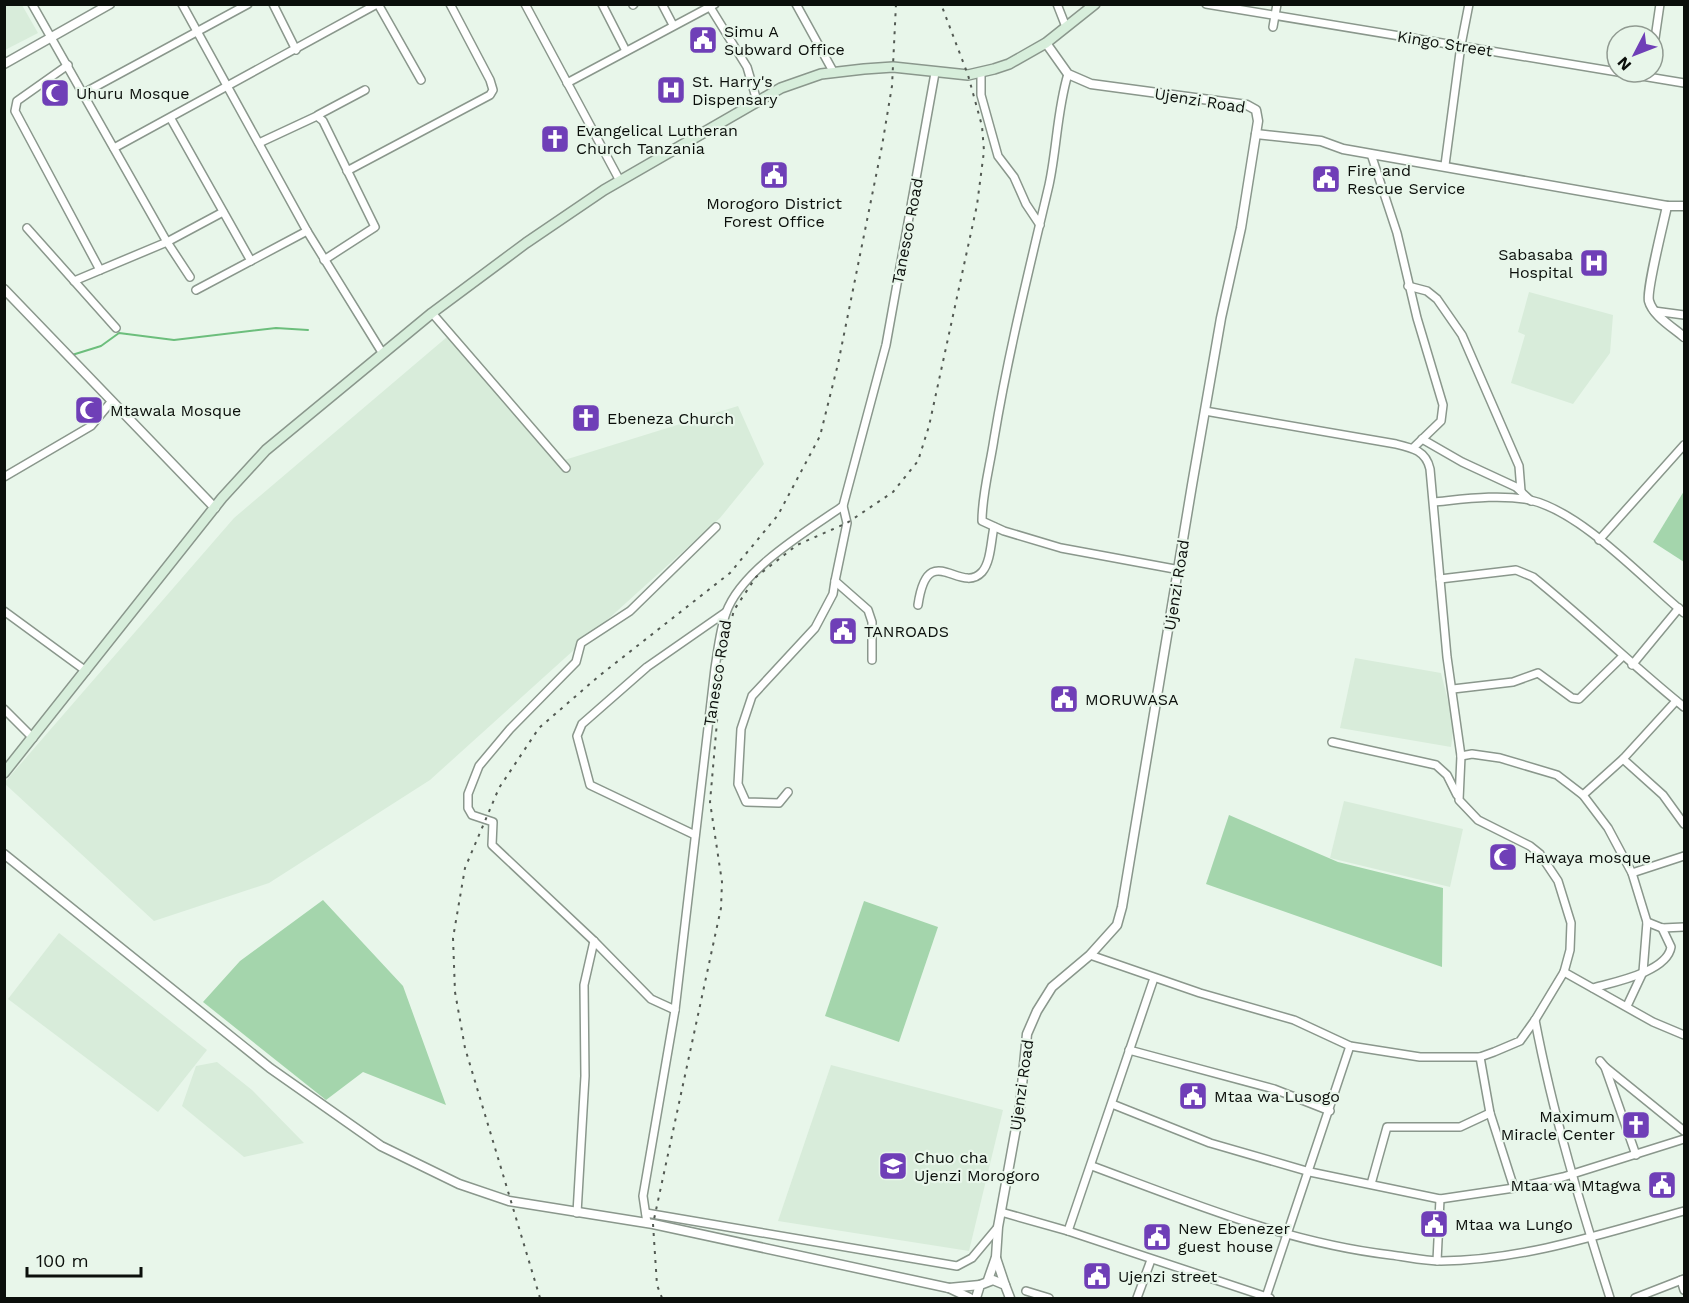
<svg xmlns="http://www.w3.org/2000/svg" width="1689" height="1303" font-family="'Work Sans',sans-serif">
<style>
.built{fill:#d8ecda}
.green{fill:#a4d5ac}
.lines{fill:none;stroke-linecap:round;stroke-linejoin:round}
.stream{stroke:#6cbe7c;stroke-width:2}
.minor-casing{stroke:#8a978c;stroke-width:10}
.tertiary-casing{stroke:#8a978c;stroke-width:11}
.secondary-casing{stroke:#8a978c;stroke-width:12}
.minor{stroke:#fff;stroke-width:7}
.tertiary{stroke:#fff;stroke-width:8}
.secondary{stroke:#d7eedb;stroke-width:9}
.rail{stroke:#535a53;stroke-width:2;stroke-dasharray:3 6;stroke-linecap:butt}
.labels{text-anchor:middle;stroke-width:4.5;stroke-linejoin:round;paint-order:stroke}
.poi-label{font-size:16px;fill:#0b0f0b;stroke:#e8f6ea;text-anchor:start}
.street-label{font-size:16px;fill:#0b0f0b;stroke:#e8f6ea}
</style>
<rect width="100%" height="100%" fill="#e8f6ea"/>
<g class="built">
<polygon points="5,4 22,5 38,33 5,50"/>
<polygon points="1529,292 1613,315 1610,353 1573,404 1511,383 1525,335 1518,332"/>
<polygon points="447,337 558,462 738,406 764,464 720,518 430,780 269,883 154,921 4,783 234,518"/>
<polygon points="1355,658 1441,673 1454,725 1451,747 1340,728"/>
<polygon points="1344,801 1463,829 1450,887 1330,858"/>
<polygon points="59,933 207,1050 158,1112 8,999"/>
<polygon points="217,1062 252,1090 304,1143 244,1157 182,1106 196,1066"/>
<polygon points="831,1065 1003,1110 969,1251 778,1221"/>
</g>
<g class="green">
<polygon points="1684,491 1684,562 1653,542"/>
<polygon points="1229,815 1338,862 1443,888 1442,967 1206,884"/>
<polygon points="323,900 403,986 446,1105 363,1072 326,1100 203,1002 240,961"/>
<polygon points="864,901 938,927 899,1042 825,1016"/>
</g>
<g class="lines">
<polyline class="stream" points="72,355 101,346 119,333 174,340 276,328 308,330"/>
<g class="minor-casing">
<g id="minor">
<polyline points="32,4 167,242 190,277"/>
<polyline points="182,4 307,231 383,354"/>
<polyline points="273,4 296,50"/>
<polyline points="378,4 421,80"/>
<polyline points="525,4 620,181"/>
<polyline points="602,4 626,51"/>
<polyline points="662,4 673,25"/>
<polyline points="796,4 834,73"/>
<polyline points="1057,4 1066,27"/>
<polyline points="1206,4 1684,83"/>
<polyline points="633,5 634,4"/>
<polyline points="710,7 747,67 757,101"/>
<polyline points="1273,27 1277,4"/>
<polyline points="1653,52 1660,4"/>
<polyline points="68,65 17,101 15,111 100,270"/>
<polyline points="981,72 981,95 998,156 1014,177 1026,204 1040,225"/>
<path d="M1068 74C1057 110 1057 148 1049 185 1029 270 1008 354 994 439 990 466 982 494 982 521L1004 531 1061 548 1180 570"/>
<polyline points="567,83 715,4"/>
<polyline points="82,94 248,4"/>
<polyline points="318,115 365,90"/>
<polyline points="171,119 251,261"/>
<polyline points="259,143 317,116 323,121 375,227 324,260"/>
<polyline points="114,148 377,4"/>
<polyline points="1371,154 1397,233 1417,318 1443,405 1441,421 1413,448"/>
<polyline points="1445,165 1461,45 1469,4"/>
<polyline points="347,171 490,95 493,90 490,80 450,4"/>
<polyline points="27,228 116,328"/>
<polyline points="74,281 167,242 223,212"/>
<polyline points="1408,286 1427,291 1437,299 1462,335 1519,466 1521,491"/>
<polyline points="196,290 307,231"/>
<polyline points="1654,311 1684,315"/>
<polyline points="432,313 566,468"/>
<polyline points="1422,439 1462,462 1516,487 1531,501"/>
<polyline points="4,477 91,426 111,402"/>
<path d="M1434 502C1465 499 1499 494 1530 500 1582 512 1643 579 1684 613"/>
<polyline points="843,506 847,523 835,581 868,610 872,622 872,660"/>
<polyline points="1599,540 1684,445"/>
<path d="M1440 579 1516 570 1533 577C1585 619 1633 666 1684 707"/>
<path d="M918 605C928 537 960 596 982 572 991 562 991 540 994 527"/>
<polyline points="4,611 86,671"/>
<polyline points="1632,665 1679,608"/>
<polyline points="1453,689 1513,682 1538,673 1572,698 1579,699 1623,656"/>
<polyline points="4,709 33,738"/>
<polyline points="1332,742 1436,765 1447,775 1457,795"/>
<polyline points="1461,756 1472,754 1500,758 1557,775 1583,795 1608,828 1632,873 1647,922 1643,972 1627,1006"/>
<polyline points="1623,759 1663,795 1684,824"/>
<polyline points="788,792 779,803 746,802 738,784 741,729 752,696 815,628 833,594 835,581"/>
<polyline points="1583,795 1623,759 1676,701"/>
<polyline points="695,835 590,785 577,736 582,724 647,667 726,612"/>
<polyline points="1632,873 1684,856"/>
<polyline points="1647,922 1662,928 1684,927"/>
<path d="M1090 955 1200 993 1294 1020 1350 1046 1420 1057H1480L1494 1052 1520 1041 1535 1020 1564 972 1570 950 1571 923 1558 881 1540 854 1530 846 1478 820 1459 800 1461 756 1447 657 1430 469C1426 451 1413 448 1396 444L1205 411"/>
<polyline points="1564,972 1653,1022 1684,1035"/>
<path d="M1593 988C1614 982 1667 972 1671 947L1662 928"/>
<polyline points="675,1010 651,999 594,941 492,845 493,822 472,815 468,808 468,794 479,766 510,729 576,662 581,643 630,611 716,527"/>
<path d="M1535 1020C1553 1115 1581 1207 1610 1298"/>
<polyline points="1129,1050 1274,1089 1330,1111"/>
<polyline points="1480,1057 1490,1113 1514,1188"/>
<polyline points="1600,1061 1605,1067 1636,1155"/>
<polyline points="1605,1067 1684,1131"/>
<polyline points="1112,1104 1210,1143 1310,1172 1440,1199 1514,1188 1563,1177 1684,1139"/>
<path d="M1092 1166C1189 1202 1287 1243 1391 1255 1407 1257 1424 1261 1441 1261 1524 1260 1605 1233 1684 1211"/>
<polyline points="1371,1184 1387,1127 1460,1127 1490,1113"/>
<polyline points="1001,1212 1068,1231 1270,1298"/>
<polyline points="577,1213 585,1076 584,985 594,941"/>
<polyline points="646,1213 957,1266 972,1258 998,1227"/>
<path d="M647 1223 643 1196 675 1010 715 668C718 650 720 630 726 613 741 570 807 531 843 506L886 345 935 73"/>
<polyline points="1068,1231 1154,978"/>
<polyline points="1437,1261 1440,1199"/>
<polyline points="1681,1280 1684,1290"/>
<polyline points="1026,1291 1049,1298"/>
<polyline points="1266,1297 1350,1046"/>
<polyline points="1137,1298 1151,1260"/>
<polyline points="1635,1298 1684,1279"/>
</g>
</g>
<g class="tertiary-casing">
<g id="tertiary">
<polyline points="4,64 110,4"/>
<polyline points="1256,134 1321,141 1343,149 1667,206 1684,206"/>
<path d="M1667 206C1664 221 1646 291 1649 301 1653 316 1674 328 1684 337"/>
<polyline points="4,289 215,508"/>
<polyline points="4,854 270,1068 381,1146 459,1184 509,1201 653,1224 949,1288 970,1298"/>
<polyline points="996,1258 1005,1285"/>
<polyline points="988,1280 996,1257 998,1227 1020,1106 1027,1034 1037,1011 1052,987 1090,955 1117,925 1122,907 1192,485 1221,318 1241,228 1258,121 1256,110 1247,105 1091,84 1068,74 1046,43"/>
<polyline points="949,1288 980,1285"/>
<polyline points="976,1298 980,1285 993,1280 1005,1285 1010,1298"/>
</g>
</g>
<g class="secondary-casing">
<polyline id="secondary" points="4,773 222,498 266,450 432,313 526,243 604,190 781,88 821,74 864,69 893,67 968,75 994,69 1009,64 1046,43 1095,4"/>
</g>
<use href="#minor" class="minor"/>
<use href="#tertiary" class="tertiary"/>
<use href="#secondary" class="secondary"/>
<g class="rail">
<polyline points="540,1298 465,1048 455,992 453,938 465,868 499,788 539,728 599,676 730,573 778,515 820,436 838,364 882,146 892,86 896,4"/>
<polyline points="662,1298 657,1285 653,1224 721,908 722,882 710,802 723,653 734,610 756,577 797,545 847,523 893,492 918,461 929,426 977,205 984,151 982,126 968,75 941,4"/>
</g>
</g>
<defs>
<g id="civic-square" transform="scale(1.5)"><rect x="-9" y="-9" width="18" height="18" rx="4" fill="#6f3fb7" stroke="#e8f6ea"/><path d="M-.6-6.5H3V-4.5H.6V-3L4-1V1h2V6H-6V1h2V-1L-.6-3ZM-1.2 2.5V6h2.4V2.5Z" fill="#fff"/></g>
<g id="hospital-square" transform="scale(1.5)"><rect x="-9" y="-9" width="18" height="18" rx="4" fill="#6f3fb7" stroke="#e8f6ea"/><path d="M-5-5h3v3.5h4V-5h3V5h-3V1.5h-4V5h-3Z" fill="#fff"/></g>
<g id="mosque-square" transform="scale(1.5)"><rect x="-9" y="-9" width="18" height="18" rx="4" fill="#6f3fb7" stroke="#e8f6ea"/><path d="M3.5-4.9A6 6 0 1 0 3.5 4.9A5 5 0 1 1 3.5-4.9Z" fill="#fff"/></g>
<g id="church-square" transform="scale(1.5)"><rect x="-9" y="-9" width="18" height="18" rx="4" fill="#6f3fb7" stroke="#e8f6ea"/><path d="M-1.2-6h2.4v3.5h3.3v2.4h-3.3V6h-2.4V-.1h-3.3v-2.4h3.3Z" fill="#fff"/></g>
<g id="university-square" transform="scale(1.5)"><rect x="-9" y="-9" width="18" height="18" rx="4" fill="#6f3fb7" stroke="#e8f6ea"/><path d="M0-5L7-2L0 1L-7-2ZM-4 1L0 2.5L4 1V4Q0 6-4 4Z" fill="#fff"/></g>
</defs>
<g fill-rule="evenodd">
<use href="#civic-square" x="703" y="40"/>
<use href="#hospital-square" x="671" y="90"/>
<use href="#mosque-square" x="55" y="93"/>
<use href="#church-square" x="555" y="139"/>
<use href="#civic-square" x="774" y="175"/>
<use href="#civic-square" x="1326" y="179"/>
<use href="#hospital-square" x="1594" y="263"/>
<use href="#mosque-square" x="89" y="410"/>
<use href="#church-square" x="586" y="418"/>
<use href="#civic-square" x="843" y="631"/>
<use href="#civic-square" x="1064" y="699"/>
<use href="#mosque-square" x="1503" y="857"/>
<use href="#civic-square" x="1193" y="1096"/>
<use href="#church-square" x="1636" y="1125"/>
<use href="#university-square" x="893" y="1166"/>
<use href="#civic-square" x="1662" y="1185"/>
<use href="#civic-square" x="1434" y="1224"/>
<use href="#civic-square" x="1157" y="1237"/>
<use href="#civic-square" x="1097" y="1276"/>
</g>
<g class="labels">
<g class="poi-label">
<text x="724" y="37">Simu A<tspan x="724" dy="18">Subward Office</tspan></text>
<text x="692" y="87">St. Harry's<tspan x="692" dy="18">Dispensary</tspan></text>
<text x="76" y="99">Uhuru Mosque</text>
<text x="576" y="136">Evangelical Lutheran<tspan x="576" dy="18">Church Tanzania</tspan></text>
<text x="1347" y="176">Fire and<tspan x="1347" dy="18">Rescue Service</tspan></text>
<text x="774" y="209" text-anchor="middle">Morogoro District<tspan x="774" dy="18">Forest Office</tspan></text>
<text x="1573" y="260" text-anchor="end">Sabasaba<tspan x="1573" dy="18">Hospital</tspan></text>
<text x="110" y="416">Mtawala Mosque</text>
<text x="607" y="424">Ebeneza Church</text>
<text x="864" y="637">TANROADS</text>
<text x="1085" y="705">MORUWASA</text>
<text x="1524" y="863">Hawaya mosque</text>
<text x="1214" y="1102">Mtaa wa Lusogo</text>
<text x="1615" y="1122" text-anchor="end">Maximum<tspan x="1615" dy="18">Miracle Center</tspan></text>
<text x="914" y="1163">Chuo cha<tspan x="914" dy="18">Ujenzi Morogoro</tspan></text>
<text x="1641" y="1191" text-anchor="end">Mtaa wa Mtagwa</text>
<text x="1455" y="1230">Mtaa wa Lungo</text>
<text x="1178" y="1234">New Ebenezer<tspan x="1178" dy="18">guest house</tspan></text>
<text x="1118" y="1282">Ujenzi street</text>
</g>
<g class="street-label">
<text transform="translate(1445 43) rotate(9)" y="6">Kingo Street</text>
<text transform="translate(1200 100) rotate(9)" y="6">Ujenzi Road</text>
<text transform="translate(907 231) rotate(-79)" y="6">Tanesco Road</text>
<text transform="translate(1176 585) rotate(-81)" y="6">Ujenzi Road</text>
<text transform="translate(717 673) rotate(-81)" y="6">Tanesco Road</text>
<text transform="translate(1021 1085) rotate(-82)" y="6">Ujenzi Road</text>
</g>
</g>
<rect width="1689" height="1303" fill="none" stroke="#0b0f0b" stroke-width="12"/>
<g transform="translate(1635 54) rotate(228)"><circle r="28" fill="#e8f6ea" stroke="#909a91" stroke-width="1.5"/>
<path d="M0-4.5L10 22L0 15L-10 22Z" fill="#6f3fb7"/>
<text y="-9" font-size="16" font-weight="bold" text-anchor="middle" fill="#0b0f0b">N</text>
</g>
<path d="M27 1267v9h114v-9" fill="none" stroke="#0b0f0b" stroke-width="3"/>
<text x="36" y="1267" font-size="18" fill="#0b0f0b" stroke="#e8f6ea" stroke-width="4.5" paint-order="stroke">100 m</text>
</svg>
